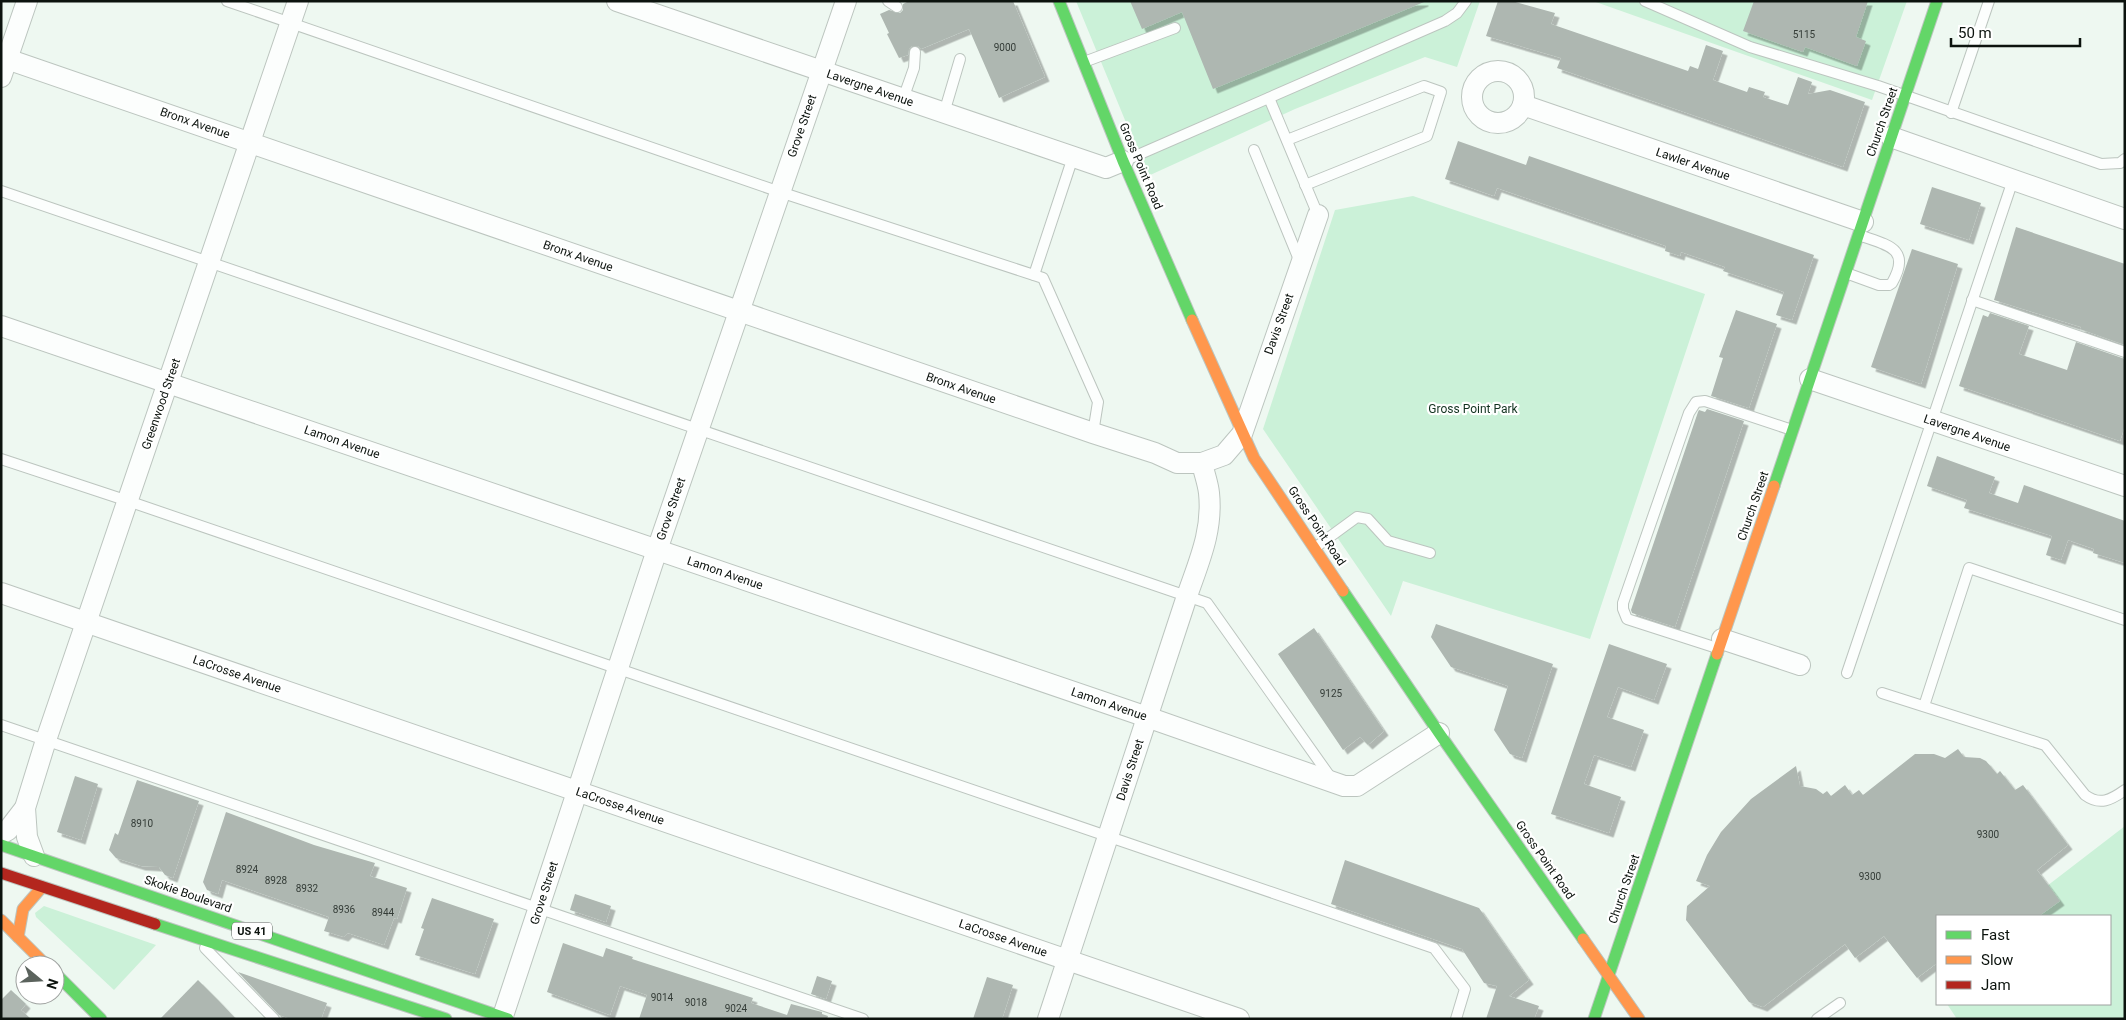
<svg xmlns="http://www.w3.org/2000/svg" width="2126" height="1020" font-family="Roboto,sans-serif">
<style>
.green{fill:#cbf1d8}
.building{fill:#aeb7b1;filter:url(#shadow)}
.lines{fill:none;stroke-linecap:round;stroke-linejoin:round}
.lane-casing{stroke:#bcc5bf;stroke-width:12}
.street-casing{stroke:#bcc5bf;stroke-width:22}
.fast-casing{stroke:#bcc5bf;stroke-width:13}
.slow-casing{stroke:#bcc5bf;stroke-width:13}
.jam-casing{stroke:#bcc5bf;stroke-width:13}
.lane{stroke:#fcfefd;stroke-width:10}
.street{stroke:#fcfefd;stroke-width:20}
.fast{stroke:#63d668;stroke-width:11}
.slow{stroke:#ff974d;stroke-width:11}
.jam{stroke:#b3261e;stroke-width:11}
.labels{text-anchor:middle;stroke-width:4.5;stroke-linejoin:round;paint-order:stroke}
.number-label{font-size:10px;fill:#343c37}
.shield{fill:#fff;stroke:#555a56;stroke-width:1}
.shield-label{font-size:11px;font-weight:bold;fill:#0c130e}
.street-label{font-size:12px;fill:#0c130e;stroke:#fff}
.park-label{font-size:12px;fill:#11321f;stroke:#fff}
</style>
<defs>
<filter id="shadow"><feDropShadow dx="4.5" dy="4.5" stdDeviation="0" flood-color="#0004"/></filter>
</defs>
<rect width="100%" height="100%" fill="#eef8f1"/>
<g class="green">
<polygon points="1076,1 1480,1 1457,67 1425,57 1295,109 1148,176"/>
<polygon points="1593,1 1907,1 1872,100"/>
<polygon points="1413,196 1705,294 1590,639 1403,581 1391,616 1263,429 1335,210"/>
<polygon points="2125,826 2125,1019 1957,1019 1947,1004 2110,1004 2110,916 2008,916"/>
<polygon points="44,906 156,945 114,990 36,917 35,913"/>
</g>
<g class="building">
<polygon points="909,1 1013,1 1045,77 999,98 969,29 921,49 918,46 912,46 909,49 908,55 899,58 887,34 889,33 880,14 889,10 900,13 903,10 903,4"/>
<polygon points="1130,1 1424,1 1424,2 1213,89 1182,12 1142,29"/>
<polygon points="1498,1 1512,1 1555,13 1551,24 1688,71 1690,66 1698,69 1706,45 1723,51 1713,80 1747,92 1749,87 1765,92 1763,97 1788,105 1798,77 1812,82 1808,94 1830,90 1865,102 1843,167 1557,68 1561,58 1486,36"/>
<polygon points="1754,1 1868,1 1856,37 1866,41 1857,66 1805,47 1803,52 1743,31"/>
<polygon points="1458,141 1526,165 1529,156 1814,255 1792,320 1776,315 1784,292 1723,271 1725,267 1681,252 1680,256 1665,251 1666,246 1497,188 1494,196 1445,179"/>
<polygon points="1932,187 1981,203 1969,240 1920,224"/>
<polygon points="2016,227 2125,264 2125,345 2080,329 2081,327 1994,300"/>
<polygon points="1912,249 1958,264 1921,384 1871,367"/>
<polygon points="1736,310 1777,324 1749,408 1711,396 1723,358 1719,357"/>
<polygon points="1990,313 2029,326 2019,354 2067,370 2076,342 2125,359 2125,425 2120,441 1959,386 1983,315 1988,317"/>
<polygon points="1707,409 1744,421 1675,627 1632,613 1631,610 1698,412 1699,410 1705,412"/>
<polygon points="1937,456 1995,477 1989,493 2018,503 2024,485 2125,521 2125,563 2093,553 2094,549 2068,540 2061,560 2046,555 2052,536 1964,508 1967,500 1927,486"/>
<polygon points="1436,624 1553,664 1522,758 1510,754 1494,730 1508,686 1451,667 1431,637"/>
<polygon points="1314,628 1384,731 1368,745 1360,737 1343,750 1278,654"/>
<polygon points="1609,644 1667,664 1654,700 1618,687 1607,717 1644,730 1631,767 1594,755 1584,784 1621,797 1609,833 1551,814"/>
<polygon points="1958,749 1964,757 1980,758 1986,761 1997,774 2000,771 2015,790 2023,785 2068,845 2037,870 2060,901 2039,916 1937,916 1937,963 1917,978 1884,936 1855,958 1845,944 1763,1007 1749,1002 1686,920 1687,906 1710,886 1696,881 1707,855 1721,832 1751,799 1796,766 1800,786 1816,789 1823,794 1827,791 1831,796 1845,785 1852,795 1859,790 1863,795 1915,754 1934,754 1945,758"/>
<polygon points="75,776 98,784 81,840 57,832"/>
<polygon points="137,780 199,801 173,878 165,875 159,867 141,866 116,858 109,850 115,833 118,835"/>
<polygon points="226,812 314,845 375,863 370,876 407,888 397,919 394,918 384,945 348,933 344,937 324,931 329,917 222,880 218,894 207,890 203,882"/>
<polygon points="1345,860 1479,908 1529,980 1509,996 1539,1006 1534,1019 1486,1019 1497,986 1484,983 1462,949 1331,904"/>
<polygon points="575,894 611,906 606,922 570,910"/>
<polygon points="432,898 494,919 475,974 415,955 424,929 421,928"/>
<polygon points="563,943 603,957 606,948 633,957 632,959 753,998 751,1003 787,1015 791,1004 822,1012 822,1014 828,1016 827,1019 639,1019 647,995 620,986 610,1015 547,992"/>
<polygon points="238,972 327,1003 321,1019 291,1019 279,1015"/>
<polygon points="817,976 832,981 826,999 811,994"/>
<polygon points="987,977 1013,985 1002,1019 973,1019"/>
<polygon points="198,980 219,1001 236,1019 160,1019"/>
<polygon points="11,990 26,1004 21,1010 31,1019 1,1019 1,1000"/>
</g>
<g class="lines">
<g class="lane-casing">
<g id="lane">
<polyline points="227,1 780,192 1043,278 1098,402 1093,433"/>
<polyline points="888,1 897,7"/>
<polyline points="1645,1 1750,47 1878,86 2101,164 2120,163 2125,159"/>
<polyline points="1084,62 1175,28"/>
<polyline points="1269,98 1318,215"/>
<polyline points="903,99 914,68 915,52"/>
<polyline points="944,113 960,59"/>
<polyline points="1951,113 1989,1"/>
<polyline points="1287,140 1424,86 1441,92 1427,136 1305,185"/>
<polyline points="1254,150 1300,262"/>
<polyline points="1124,161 1445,21 1457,13 1466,1"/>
<polyline points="1,191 1207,603 1331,778"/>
<path d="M1846 273 1879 285H1889L1892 283C1912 248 1887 245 1859 235"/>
<polyline points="1034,275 1073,157"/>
<polyline points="1972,300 2125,352"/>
<polyline points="1,459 128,501 1434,948 1465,989 1456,1019"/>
<polyline points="1316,547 1357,517 1368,519 1388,541 1430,553"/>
<polyline points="1717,648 1627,619 1623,609 1623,603 1689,413 1696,402 1705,401 1792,430"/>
<polyline points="1847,673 2013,180"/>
<path d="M1882 693 2045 745 2085 795C2100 806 2111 800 2125 790"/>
<polyline points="1924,706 1969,568 2125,620"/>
<polyline points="1,725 863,1019"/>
<polyline points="205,948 274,1019"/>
<polyline points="1817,1019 1840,1003"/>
</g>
</g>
<g class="street-casing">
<g id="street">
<polyline points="617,1 1106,168 1123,161"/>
<polyline points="1,57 1093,433 1155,453 1177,463 1202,463 1224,455 1242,434 1318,215"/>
<circle cx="1498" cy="97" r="26"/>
<polyline points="1,77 27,1"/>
<polyline points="1523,105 1863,222"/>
<polyline points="1891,137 2125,219"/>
<polyline points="1,326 1147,717 1344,786 1357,786 1439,733"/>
<polyline points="1810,379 2125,486"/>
<polyline points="1,593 1239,1019"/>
<polyline points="1722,639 1800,665"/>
<polyline points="1,834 8,830 25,808"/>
<polyline points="34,856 27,837 25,808 46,740 298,1"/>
<polyline points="502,1019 657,550 846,1"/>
<path d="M1048 1019 1187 596C1199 561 1213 531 1209 493 1208 483 1204 473 1202 463"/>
</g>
</g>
<g class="fast-casing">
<g id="fast">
<polyline points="1059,1 1123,161 1192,320"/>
<polyline points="1774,486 1937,1"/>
<polyline points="1343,591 1439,733 1583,939"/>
<polyline points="1,845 508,1019"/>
<polyline points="155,924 446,1019"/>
<polyline points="55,973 101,1019"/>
<polyline points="1594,1019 1717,654"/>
</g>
</g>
<g class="slow-casing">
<g id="slow">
<polyline points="1192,320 1254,458 1343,591"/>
<polyline points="1717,654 1774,486"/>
<polyline points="1,920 46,965"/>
<polyline points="18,937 23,909 42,887"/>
<polyline points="1583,939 1639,1019"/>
</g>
</g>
<g class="jam-casing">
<polyline id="jam" points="1,873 155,924"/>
</g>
<use href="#lane" class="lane"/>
<use href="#street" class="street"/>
<use href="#fast" class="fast"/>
<use href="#slow" class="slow"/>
<use href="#jam" class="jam"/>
</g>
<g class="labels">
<g class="number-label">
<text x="1804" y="38">5115</text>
<text x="1005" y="51">9000</text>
<text x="1331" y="697">9125</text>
<text x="142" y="827">8910</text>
<text x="1988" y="838">9300</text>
<text x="247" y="873">8924</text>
<text x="1870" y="880">9300</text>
<text x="276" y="884">8928</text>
<text x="307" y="892">8932</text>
<text x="344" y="913">8936</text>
<text x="383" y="916">8944</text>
<text x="662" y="1001">9014</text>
<text x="696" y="1006">9018</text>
<text x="736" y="1012">9024</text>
</g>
<rect class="shield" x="232" y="922.5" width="40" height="17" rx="4"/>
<g class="shield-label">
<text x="252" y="935">US 41</text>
</g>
<g class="street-label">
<text transform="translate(870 88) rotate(19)" y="4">Lavergne Avenue</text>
<text transform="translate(1882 122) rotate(-71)" y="4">Church Street</text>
<text transform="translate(195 123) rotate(19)" y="4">Bronx Avenue</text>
<text transform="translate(802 126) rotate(-71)" y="4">Grove Street</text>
<text transform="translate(1693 164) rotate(19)" y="4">Lawler Avenue</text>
<text transform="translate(1141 166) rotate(67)" y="4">Gross Point Road</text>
<text transform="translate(578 256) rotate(19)" y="4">Bronx Avenue</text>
<text transform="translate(1279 324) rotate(-70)" y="4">Davis Street</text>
<text transform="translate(961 388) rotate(19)" y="4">Bronx Avenue</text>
<text transform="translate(161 404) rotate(-71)" y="4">Greenwood Street</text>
<text transform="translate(1967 433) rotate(19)" y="4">Lavergne Avenue</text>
<text transform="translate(342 442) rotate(19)" y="4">Lamon Avenue</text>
<text transform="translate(1753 506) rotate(-71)" y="4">Church Street</text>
<text transform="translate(671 509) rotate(-71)" y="4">Grove Street</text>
<text transform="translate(1317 526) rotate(56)" y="4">Gross Point Road</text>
<text transform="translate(725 573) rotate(19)" y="4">Lamon Avenue</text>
<text transform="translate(237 674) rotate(19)" y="4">LaCrosse Avenue</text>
<text transform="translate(1109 704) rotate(19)" y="4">Lamon Avenue</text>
<text transform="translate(1130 770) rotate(-72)" y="4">Davis Street</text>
<text transform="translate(620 806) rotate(19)" y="4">LaCrosse Avenue</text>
<text transform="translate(1545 860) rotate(55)" y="4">Gross Point Road</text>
<text transform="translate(1624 889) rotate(-71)" y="4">Church Street</text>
<text transform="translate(544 893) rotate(-72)" y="4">Grove Street</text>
<text transform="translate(188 894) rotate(19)" y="4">Skokie Boulevard</text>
<text transform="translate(1003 938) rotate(19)" y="4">LaCrosse Avenue</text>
</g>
<g class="park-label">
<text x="1473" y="413">Gross Point Park</text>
</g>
</g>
<rect width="2126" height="1020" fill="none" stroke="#0c130e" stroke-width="5"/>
<rect x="1936" y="915" width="175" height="90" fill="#ffffff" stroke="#9ea19f"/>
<rect x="1946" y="931" width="25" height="8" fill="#63d668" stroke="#9ea19f"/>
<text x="1981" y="940" font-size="15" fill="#0c130e">Fast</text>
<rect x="1946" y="956" width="25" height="8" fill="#ff974d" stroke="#9ea19f"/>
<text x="1981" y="965" font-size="15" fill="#0c130e">Slow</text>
<rect x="1946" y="981" width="25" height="8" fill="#b3261e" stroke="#9ea19f"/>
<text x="1981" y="990" font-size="15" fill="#0c130e">Jam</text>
<g transform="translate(40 980) rotate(108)"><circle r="24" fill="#ffffff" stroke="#9ea19f"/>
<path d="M0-4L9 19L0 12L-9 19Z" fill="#5b635d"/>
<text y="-8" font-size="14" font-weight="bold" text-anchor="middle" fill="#0c130e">N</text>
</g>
<path d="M1951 38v8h129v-8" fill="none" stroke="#0c130e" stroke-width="2.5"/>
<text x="1958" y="38" font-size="15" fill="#0c130e" stroke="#ffffff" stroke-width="4" paint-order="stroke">50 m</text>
</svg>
